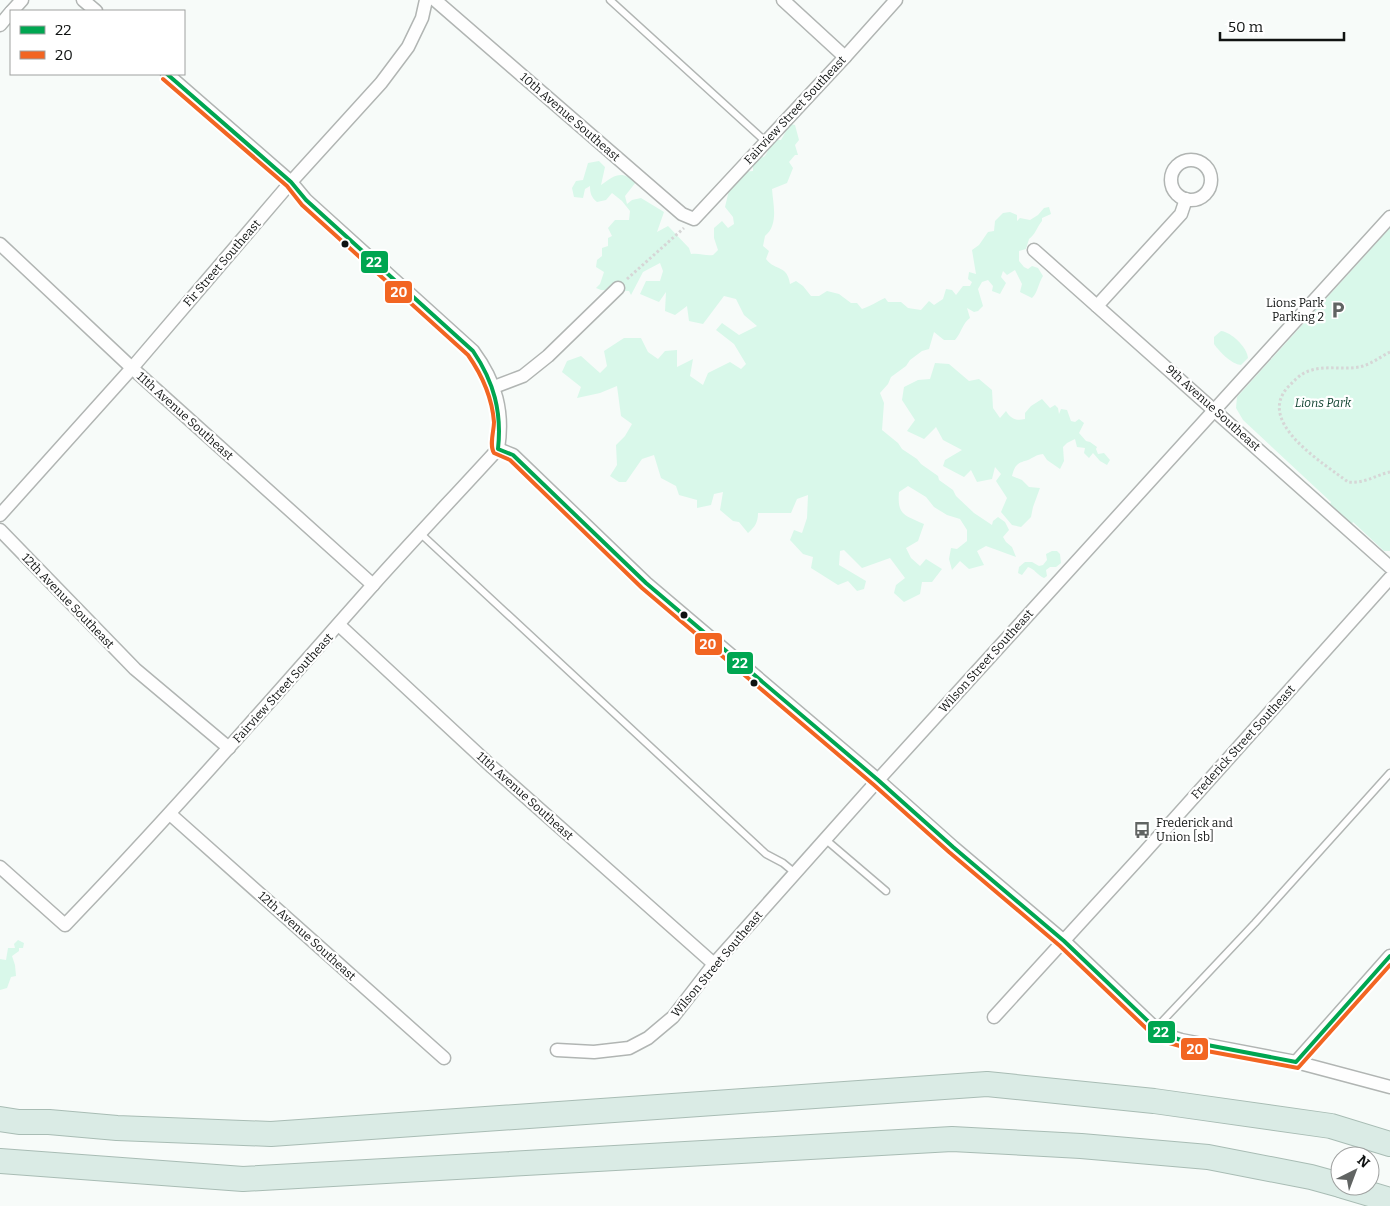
<svg xmlns="http://www.w3.org/2000/svg" width="1390" height="1206" font-family="Bitter,serif">
<style>
.green{fill:#d9f8ea}
.lines{fill:none;stroke-linecap:round;stroke-linejoin:round}
.lane-casing{stroke:#b1b5b3;stroke-width:9}
.street-casing{stroke:#b1b5b3;stroke-width:15}
.highway-casing{stroke:#a8bcb4;stroke-width:26}
.path{stroke:#d6d6d6;stroke-width:3;stroke-dasharray:2.5 2.5;stroke-linecap:butt}
.lane{stroke:#fefefe;stroke-width:6}
.street{stroke:#fefefe;stroke-width:12}
.highway{stroke:#daebe5;stroke-width:24}
.bus-1-casing{stroke:#fff;stroke-width:8}
.bus-2-casing{stroke:#fff;stroke-width:8}
.bus-1{stroke:#00a651;stroke-width:4}
.bus-2{stroke:#f26522;stroke-width:4}
.bus-dot{fill:#101312;stroke:#fff;stroke-width:2}
.labels{text-anchor:middle;stroke-width:4.5;stroke-linejoin:round;paint-order:stroke}
.street-label{font-size:12px;fill:#101312;stroke:#fff}
.poi-label{font-size:12px;fill:#101312;stroke:#fff;text-anchor:end}
.park-label{font-size:12px;font-style:italic;fill:#114330;stroke:#fff}
.line-badge{stroke:#fff;stroke-width:2}
.badge-label{font-size:14px;text-anchor:middle;font-weight:bold;fill:#fff}
</style>
<rect width="100%" height="100%" fill="#f7fbf9"/>
<g class="green">
<path d="M790 124 795 125 799 140 795 145 798 155H795L789 162 793 168 787 183 772 189C773 204 779 225 765 236L763 246 769 251 766 259C776 272 787 264 790 284L796 281 803 286 811 296H819L827 291 839 294 851 303H857L862 309C871 306 876 302 885 298L888 302H901L908 308 921 310 929 301 934 305 943 299 946 289 952 290 956 295 963 286H970L972 282 968 279 969 272 976 274 972 250 979 245 988 232 994 231 995 221 1003 213 1010 212 1017 215V221L1020 218 1030 220 1038 215 1044 208 1049 207 1051 214 1042 218V221C1037 227 1035 235 1029 239L1026 249 1019 251V261L1024 267 1028 269 1032 266 1038 268 1043 276C1038 284 1038 292 1032 298L1020 292 1022 284 1015 270 1007 275 1003 271 1001 277 1006 283 1000 294 992 291 993 286 988 280 982 282 978 289 983 306 978 311 974 312 967 308 970 318C962 324 962 332 955 340H944L934 332 929 349 922 351 910 360 906 366 891 377 888 384 880 393 884 403 882 430 898 443 902 449 917 459 921 464 938 476 939 480 953 490 956 496 974 513 992 525 993 521 998 517 1005 522 1009 530 1003 537 1006 542 1012 547 1016 557 986 546 977 551 984 565 969 569 960 561 952 570 949 559 951 548 957 549 967 541V530L960 519 947 515 934 507 926 497 908 486 899 492C897 515 904 515 924 524L918 541 906 548 911 558 920 566 926 559 942 569 932 582H922L920 594 904 602 894 593 896 585 905 578 890 558 862 568 844 550 840 551 839 565 866 581 864 589 857 591 848 581 838 585 811 568 813 557 803 554 790 540 794 530 802 533 807 518 808 495 797 499 791 513H758C758 522 755 527 748 533L739 522 733 521 720 510 723 492 714 494 711 505 697 508V500L679 495 676 486 661 478 654 455 642 459 626 482H619L610 476 617 465 616 445 625 436 632 424 621 416 617 386 600 393 577 398 581 387 562 372 567 361 581 356 600 373 607 366 604 351 624 338H641L648 352 658 359 665 351 677 350V367L693 359 690 376 703 385 708 373 730 362 741 369 746 364 734 344 716 330 722 323 739 335 757 326 744 315 736 299 724 296 703 324 689 321 687 306 675 315 665 311 666 292 659 302 640 294 646 281H660L663 271 660 263 643 272 631 295 629 291 601 290 596 288 600 284 604 272 596 267 597 260 602 256V248L608 246V238L612 236 608 228 615 220H629L630 211 622 201 612 193 606 200 597 202C591 197 590 193 590 186L585 189 583 198 574 197 572 188 576 181 583 180 588 163 599 161 605 167 601 185C615 175 621 170 636 182L625 196 627 204 632 200 641 198 664 212 657 232 668 226 689 248 691 254C700 253 705 256 713 255L718 250 714 238V228L722 221 728 228 734 224 733 217 725 207 733 173 753 171V161L758 158 764 157C769 152 768 146 773 140H781Z"/>
<polygon points="1390,228 1390,551 1384,551 1353,522 1352,524 1343,521 1330,504 1331,502 1243,420 1236,408 1237,397"/>
<path d="M1221 331C1231 332 1247 347 1248 358L1241 365C1231 364 1220 352 1214 344V337Z"/>
<path d="M935 363 949 364 969 381 979 379 992 390 993 408 1000 418 1006 411C1011 419 1016 421 1025 419V413L1031 406 1042 399 1050 408 1055 405 1058 408 1059 414 1061 409 1067 410 1071 421 1075 422 1079 419 1084 423 1079 433 1086 441 1090 442 1097 447 1096 449 1098 454 1104 453 1110 460 1107 465 1100 461 1093 453 1089 458 1084 453 1085 448 1077 447 1075 439 1067 443 1063 447 1064 461 1060 469 1047 460 1043 454C1035 455 1033 458 1028 460 1017 463 1015 465 1012 476L1022 480 1029 487 1040 488 1033 507 1031 517 1021 527 1012 525 1001 512 1007 498 996 481 1001 474 995 467 992 479 977 482 971 470 964 477 943 466 945 460 962 450 943 440 936 427 924 439 907 431 915 420 902 400 904 387 918 380 930 379Z"/>
<path d="M1052 551H1057L1060 554 1061 563 1056 567H1050L1046 570 1047 576 1044 578C1037 575 1035 569 1028 567L1022 575 1018 573 1019 567 1025 562H1032L1039 566 1043 565 1047 560 1046 554Z"/>
<polygon points="18,940 24,943 23,948 19,948 19,951 12,956 15,965 16,976 11,977 7,988 0,990 0,959 6,960 8,948 15,948 14,944"/>
</g>
<g class="lines">
<g class="lane-casing">
<g id="lane">
<polyline points="610,0 766,142"/>
<polyline points="421,534 766,854 783,863 795,873"/>
<polyline points="825,839 886,891"/>
<polyline points="1156,1028 1255,923 1390,773"/>
</g>
</g>
<g class="street-casing">
<g id="street">
<polyline points="83,0 96,11"/>
<polyline points="435,0 682,214 694,219 845,57 896,0"/>
<polyline points="783,0 845,57"/>
<polyline points="12,11 22,0"/>
<polyline points="0,25 11,12"/>
<path d="M167 74 291 182 306 200 473 351C496 382 504 412 498 449"/>
<circle cx="1191" cy="180" r="20"/>
<polyline points="0,244 132,368 373,585"/>
<polyline points="1034,250 1390,567"/>
<polyline points="1097,306 1181,214 1186,199"/>
<polyline points="494,387 523,376 548,356 618,288"/>
<polyline points="498,449 513,455 646,583 878,780 953,847 1064,941 1153,1026 1165,1035 1181,1040 1296,1062 1390,1087"/>
<polyline points="0,515 132,368 291,182 381,83 408,47 422,18 426,0"/>
<polyline points="0,530 135,669 229,748"/>
<polyline points="339,625 492,767 714,964"/>
<polyline points="170,814 444,1058"/>
<path d="M0 867 65 925C171 815 271 700 372 586 413 540 456 495 498 449"/>
<polyline points="994,1017 1142,855 1390,578"/>
<polyline points="557,1050 594,1052 629,1048 648,1038 673,1017 714,964 878,780 1390,217"/>
<polyline points="1296,1062 1390,956"/>
</g>
</g>
<g class="highway-casing">
<g id="highway">
<polyline points="0,1119 19,1122 49,1122 117,1128 271,1134 987,1084 1154,1101 1331,1126 1390,1144"/>
<polyline points="0,1161 243,1179 952,1139 1081,1146 1208,1157 1311,1177 1340,1185"/>
<polyline points="1343,1186 1390,1200"/>
</g>
</g>
<g class="path">
<polyline points="627,279 684,228"/>
<path d="M1390 352C1380 357 1370 365 1359 367 1342 370 1325 365 1309 371 1301 373 1294 381 1288 387 1255 423 1325 464 1348 482 1364 484 1376 475 1390 472"/>
</g>
<use href="#lane" class="lane"/>
<use href="#street" class="street"/>
<use href="#highway" class="highway"/>
<g class="bus-1-casing">
<path id="bus-1" d="M167 74 291 182 306 200 473 351C494 382 502 412 498 449L513 455 646 583 878 780 953 847 1064 941 1153 1026 1165 1035 1181 1040 1296 1062 1390 956"/>
</g>
<g class="bus-2-casing">
<path id="bus-2" d="M163 79 287 186 302 205 468 355C482 375 492 397 494 422 494 431 489 445 494 453L510 460 642 588 874 785 949 852 1060 946 1149 1031 1162 1041 1180 1046 1298 1068 1390 965"/>
</g>
<use href="#bus-1" class="bus-1"/>
<use href="#bus-2" class="bus-2"/>
</g>
<defs>
<g id="parking-bare" transform="scale(1.35)"><path d="M-3.5-5.5H1a3.5 3.5 0 0 1 0 7H-1V5.5H-3.5ZM-1-3.4V-.6H.8a1.4 1.4 0 0 0 0-2.8Z" fill="#616463" stroke="#fff" stroke-width="2.5" paint-order="stroke"/></g>
<g id="bus-bare" transform="scale(1.35)"><path d="M-5-6H5V4H4V6H2V4H-2V6H-4V4H-5ZM-3.5-4V0h7V-4ZM-3.5 1.2v1.5H-2V1.2ZM2 1.2v1.5H3.5V1.2Z" fill="#616463" stroke="#fff" stroke-width="2.5" paint-order="stroke"/></g>
</defs>
<g fill-rule="evenodd">
<use href="#parking-bare" x="1338" y="310"/>
<use href="#bus-bare" x="1142" y="830"/>
</g>
<g class="bus-dot">
<circle cx="345" cy="244" r="4.5"/>
<circle cx="684" cy="615" r="4.5"/>
<circle cx="754" cy="683" r="4.5"/>
</g>
<g class="labels">
<g class="street-label">
<text transform="translate(795 110) rotate(-47)" y="4">Fairview Street Southeast</text>
<text transform="translate(570 117) rotate(41)" y="4">10th Avenue Southeast</text>
<text transform="translate(222 263) rotate(-49)" y="4">Fir Street Southeast</text>
<text transform="translate(1213 408) rotate(42)" y="4">9th Avenue Southeast</text>
<text transform="translate(185 416) rotate(42)" y="4">11th Avenue Southeast</text>
<text transform="translate(68 601) rotate(46)" y="4">12th Avenue Southeast</text>
<text transform="translate(986 661) rotate(-48)" y="4">Wilson Street Southeast</text>
<text transform="translate(283 688) rotate(-48)" y="4">Fairview Street Southeast</text>
<text transform="translate(1243 742) rotate(-48)" y="4">Frederick Street Southeast</text>
<text transform="translate(525 796) rotate(42)" y="4">11th Avenue Southeast</text>
<text transform="translate(307 936) rotate(42)" y="4">12th Avenue Southeast</text>
<text transform="translate(717 964) rotate(-50)" y="4">Wilson Street Southeast</text>
</g>
<g class="poi-label">
<text x="1324" y="307">Lions Park<tspan x="1324" dy="14">Parking 2</tspan></text>
<text x="1156" y="827" text-anchor="start">Frederick and<tspan x="1156" dy="14">Union [sb]</tspan></text>
</g>
<g class="park-label">
<text x="1323" y="407">Lions Park</text>
</g>
</g>
<g class="line-badge">
<rect x="360" y="250" width="29" height="24" rx="5" fill="#00a651"/>
<rect x="384" y="280" width="29" height="24" rx="5" fill="#f26522"/>
<rect x="694" y="632" width="29" height="24" rx="5" fill="#f26522"/>
<rect x="726" y="651" width="28" height="24" rx="5" fill="#00a651"/>
<rect x="1147" y="1020" width="29" height="24" rx="5" fill="#00a651"/>
<rect x="1180" y="1037" width="29" height="24" rx="5" fill="#f26522"/>
</g>
<g class="badge-label">
<text x="374" y="267">22</text>
<text x="399" y="297">20</text>
<text x="708" y="649">20</text>
<text x="740" y="668">22</text>
<text x="1161" y="1037">22</text>
<text x="1195" y="1054">20</text>
</g>
<rect x="10" y="10" width="175" height="65" fill="#ffffff" stroke="#9fa1a0"/>
<rect x="20" y="26" width="25" height="8" fill="#00a651" stroke="#9fa1a0"/>
<text x="55" y="35" font-size="15" fill="#101312">22</text>
<rect x="20" y="51" width="25" height="8" fill="#f26522" stroke="#9fa1a0"/>
<text x="55" y="60" font-size="15" fill="#101312">20</text>
<g transform="translate(1355 1171) rotate(42)"><circle r="24" fill="#ffffff" stroke="#9fa1a0"/>
<path d="M0-4L9 19L0 12L-9 19Z" fill="#616463"/>
<text y="-8" font-size="14" font-weight="bold" text-anchor="middle" fill="#101312">N</text>
</g>
<path d="M1220 32v8h124v-8" fill="none" stroke="#101312" stroke-width="2.5"/>
<text x="1228" y="32" font-size="15" fill="#101312" stroke="#ffffff" stroke-width="4" paint-order="stroke">50 m</text>
</svg>
